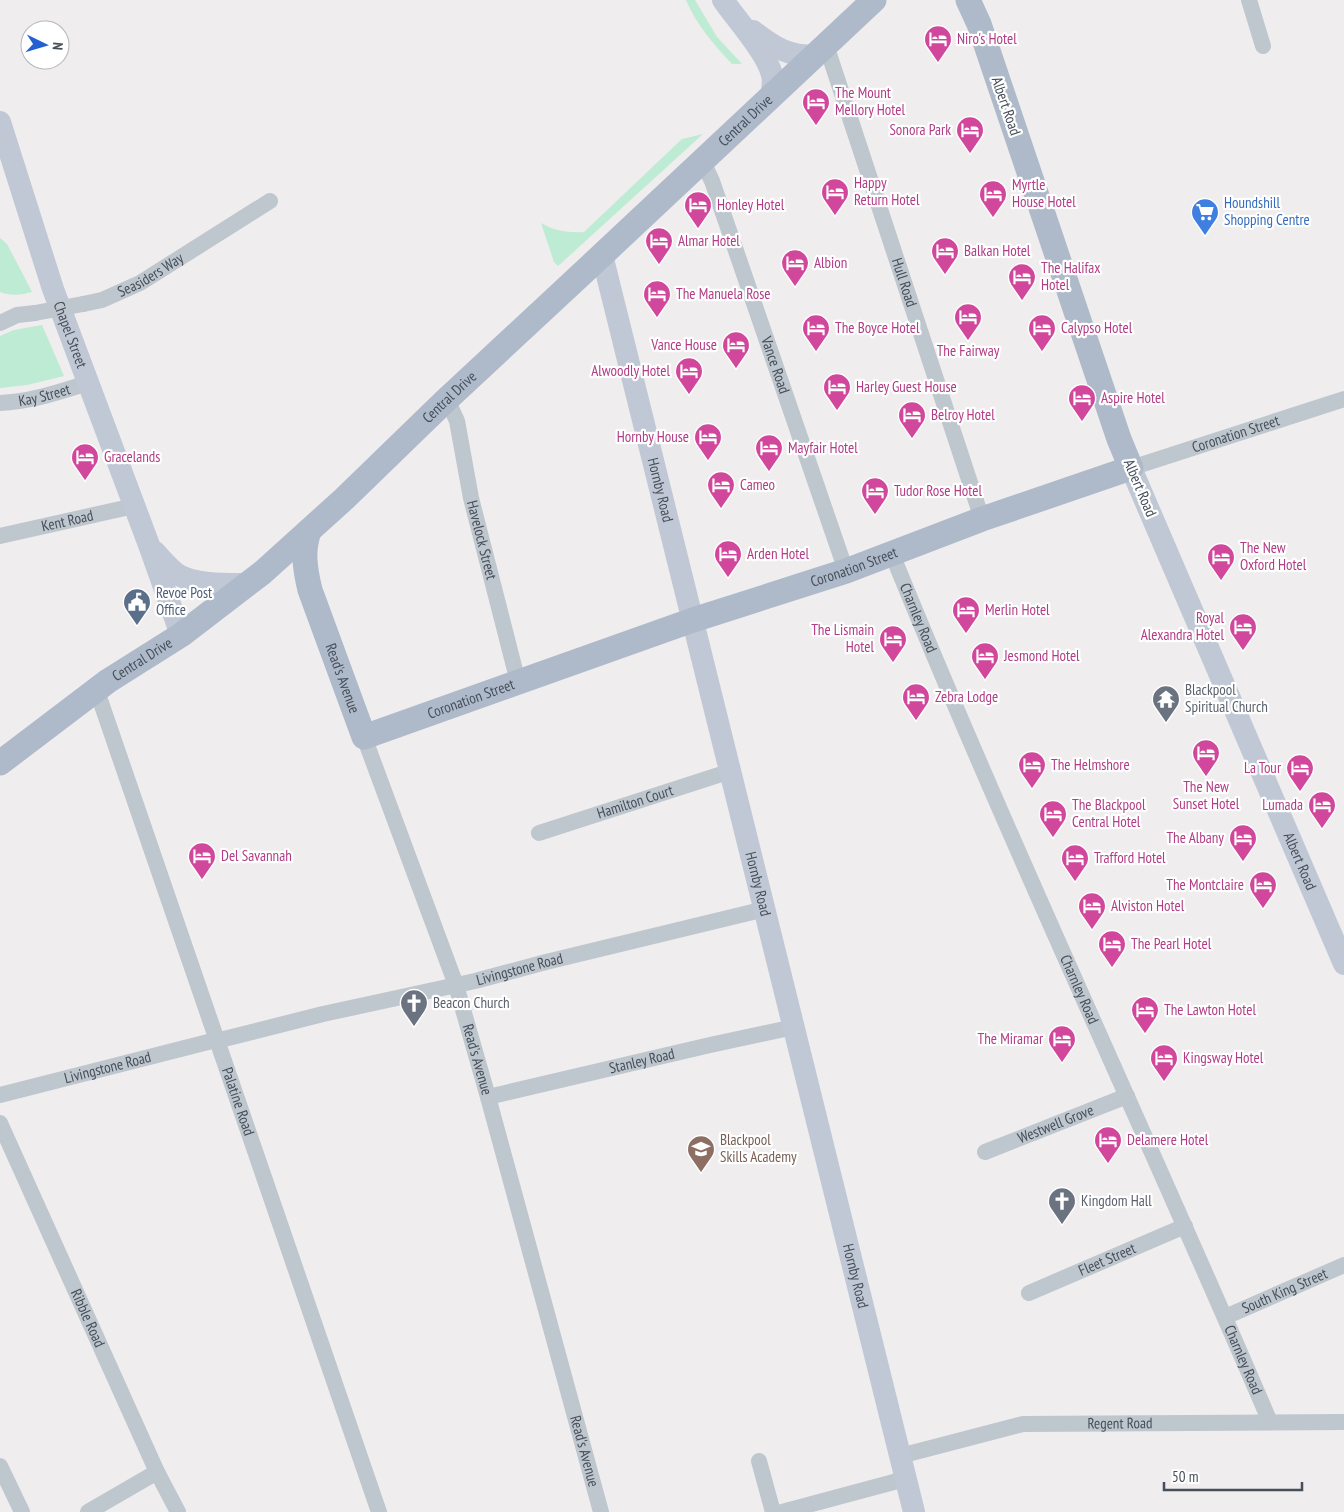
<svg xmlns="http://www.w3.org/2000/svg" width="1344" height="1512" font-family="'PT Sans Narrow',sans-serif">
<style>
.green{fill:#bdebd3}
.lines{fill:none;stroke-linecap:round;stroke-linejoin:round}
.street{stroke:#bec6ce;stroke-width:16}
.secondary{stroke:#c0c8d5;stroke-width:22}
.primary{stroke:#aebaca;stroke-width:25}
.street-bridge{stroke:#bec6ce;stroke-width:16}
.labels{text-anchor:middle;stroke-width:4.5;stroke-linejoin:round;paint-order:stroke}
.hotel-label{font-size:15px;fill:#b23c85;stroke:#fff;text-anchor:start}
.street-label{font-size:15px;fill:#464e59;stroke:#fff}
.shop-label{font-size:15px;fill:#366cbe;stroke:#fff;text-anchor:start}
.service-label{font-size:15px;fill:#4e5e75;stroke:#fff;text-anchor:start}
.worship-label{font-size:15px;fill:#5b616d;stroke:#fff;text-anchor:start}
.education-label{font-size:15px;fill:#785e54;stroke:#fff;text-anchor:start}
</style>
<rect width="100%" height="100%" fill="#efeded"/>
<g class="green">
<path d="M686 0H695L717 37 742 64H732C714 45 696 24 686 0Z"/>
<path d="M703 134 558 266 554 262 541 223C555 231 568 233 584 232L682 139Z"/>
<path d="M0 238 7 244 32 292C20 295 11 296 0 292Z"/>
<polygon points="42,325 64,376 27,385 0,388 0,336 14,330"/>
</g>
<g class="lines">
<g class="street">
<polyline points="1249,0 1263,46"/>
<path id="s1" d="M826 45 982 519"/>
<path id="s2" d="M702 160 712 181 846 571"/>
<path id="s3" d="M83 304 102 300 140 283 270 201"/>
<polyline points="0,323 17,315 35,313"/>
<path id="s4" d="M444 402 452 410 457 421 471 498 518 682"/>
<path id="s5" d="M0 403C30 402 59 392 88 383"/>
<path id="s6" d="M1131 468 1344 399"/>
<path id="s7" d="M0 536 134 506"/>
<path id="s8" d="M892 554C1011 847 1146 1132 1270 1422"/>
<path id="s9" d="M97 691 379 1512"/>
<path id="s10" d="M364 737 456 985 488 1097 601 1512"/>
<path id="s11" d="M539 833 731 771"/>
<path id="s12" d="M216 1041 323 1014 475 981 546 962 765 909"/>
<path id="s13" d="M0 1095 216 1040"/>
<path id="s14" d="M488 1097 710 1045 794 1027"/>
<path id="s15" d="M0 1123 157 1472 178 1512"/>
<path id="s16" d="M985 1152 1127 1096"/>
<path id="s17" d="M1029 1293 1185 1226"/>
<path id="s18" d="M1225 1317 1344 1265"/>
<path id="s19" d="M900 1456 1023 1424 1344 1422"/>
<polyline points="759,1461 773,1512"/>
<polyline points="0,1466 22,1512"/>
<polyline points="88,1512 157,1472"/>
<polyline points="782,1512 905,1479"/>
</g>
<g class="secondary">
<path d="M723 0C736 19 767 53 772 75 774 82 772 90 771 98"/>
<path d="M753 31C775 48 788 56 815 56"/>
<path id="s20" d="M0 122 53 289 149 545 181 635"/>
<path id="s21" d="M602 255 914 1512"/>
<path id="s22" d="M1131 468 1344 964"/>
<path d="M155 552C162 560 169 568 177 574 194 585 228 584 248 584"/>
</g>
<g class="primary">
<path id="s23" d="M309 531C302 551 305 569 310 590L364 737 693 620 846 571 982 519 1131 468 1119 439 979 24 968 0"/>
<path id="s24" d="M0 763 108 681 181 635 262 573 344 499 444 402 602 255 874 0"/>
</g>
<polyline class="street-bridge" points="35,313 83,304"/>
</g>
<defs>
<g id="hotel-pin" transform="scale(1.4375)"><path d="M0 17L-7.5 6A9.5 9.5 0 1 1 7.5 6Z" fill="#d1479c" stroke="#fff"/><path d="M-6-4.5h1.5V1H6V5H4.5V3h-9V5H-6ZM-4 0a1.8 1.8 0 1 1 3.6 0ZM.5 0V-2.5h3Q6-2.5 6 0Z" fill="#fff"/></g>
<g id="supermarket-pin" transform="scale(1.4375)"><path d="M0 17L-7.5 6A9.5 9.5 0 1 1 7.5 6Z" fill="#3f7fe0" stroke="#fff"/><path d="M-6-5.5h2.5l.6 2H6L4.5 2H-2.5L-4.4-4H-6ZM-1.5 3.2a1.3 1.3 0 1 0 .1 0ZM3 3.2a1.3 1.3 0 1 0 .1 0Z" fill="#fff"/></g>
<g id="civic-pin" transform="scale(1.4375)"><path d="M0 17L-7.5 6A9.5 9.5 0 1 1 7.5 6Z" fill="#5c6f8a" stroke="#fff"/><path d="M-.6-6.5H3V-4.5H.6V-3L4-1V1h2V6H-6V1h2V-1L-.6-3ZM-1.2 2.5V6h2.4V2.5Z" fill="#fff"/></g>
<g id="temple-pin" transform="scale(1.4375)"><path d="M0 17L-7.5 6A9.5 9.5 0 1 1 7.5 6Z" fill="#6b7280" stroke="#fff"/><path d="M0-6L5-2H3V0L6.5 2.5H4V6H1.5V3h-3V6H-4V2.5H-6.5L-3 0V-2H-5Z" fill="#fff"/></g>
<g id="church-pin" transform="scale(1.4375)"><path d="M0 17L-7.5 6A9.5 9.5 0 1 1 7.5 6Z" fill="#6b7280" stroke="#fff"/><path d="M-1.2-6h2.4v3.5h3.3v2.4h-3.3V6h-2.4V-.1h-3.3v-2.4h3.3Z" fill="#fff"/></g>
<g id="school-pin" transform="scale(1.4375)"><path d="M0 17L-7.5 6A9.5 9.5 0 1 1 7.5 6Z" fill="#8d6e63" stroke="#fff"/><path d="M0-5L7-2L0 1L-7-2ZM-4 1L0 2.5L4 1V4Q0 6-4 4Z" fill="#fff"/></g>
</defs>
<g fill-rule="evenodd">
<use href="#hotel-pin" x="938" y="39"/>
<use href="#hotel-pin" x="816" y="102"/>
<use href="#hotel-pin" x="970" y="130"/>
<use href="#hotel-pin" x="835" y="192"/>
<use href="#hotel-pin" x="993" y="194"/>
<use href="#hotel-pin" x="698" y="205"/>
<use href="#supermarket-pin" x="1205" y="212"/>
<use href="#hotel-pin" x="659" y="241"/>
<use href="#hotel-pin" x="945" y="251"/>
<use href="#hotel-pin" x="795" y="263"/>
<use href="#hotel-pin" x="1022" y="277"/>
<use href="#hotel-pin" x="657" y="294"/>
<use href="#hotel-pin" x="968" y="317"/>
<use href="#hotel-pin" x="816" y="328"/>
<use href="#hotel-pin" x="1042" y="328"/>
<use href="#hotel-pin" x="736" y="345"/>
<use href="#hotel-pin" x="689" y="371"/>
<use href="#hotel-pin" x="837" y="387"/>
<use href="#hotel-pin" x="1082" y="398"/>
<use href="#hotel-pin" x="912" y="415"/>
<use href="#hotel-pin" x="708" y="437"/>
<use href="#hotel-pin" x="769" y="448"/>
<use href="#hotel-pin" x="85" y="457"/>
<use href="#hotel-pin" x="721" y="485"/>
<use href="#hotel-pin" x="875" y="491"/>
<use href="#hotel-pin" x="728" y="554"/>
<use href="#hotel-pin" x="1221" y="557"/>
<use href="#civic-pin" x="137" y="602"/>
<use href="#hotel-pin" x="966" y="610"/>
<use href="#hotel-pin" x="1243" y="627"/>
<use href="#hotel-pin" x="893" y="639"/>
<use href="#hotel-pin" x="985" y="656"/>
<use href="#hotel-pin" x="916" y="697"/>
<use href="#temple-pin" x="1166" y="699"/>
<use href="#hotel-pin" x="1206" y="753"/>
<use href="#hotel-pin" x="1032" y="765"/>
<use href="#hotel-pin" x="1300" y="768"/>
<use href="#hotel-pin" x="1322" y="805"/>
<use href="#hotel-pin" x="1053" y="814"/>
<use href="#hotel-pin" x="1243" y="838"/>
<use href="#hotel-pin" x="202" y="856"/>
<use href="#hotel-pin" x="1075" y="858"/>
<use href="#hotel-pin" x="1263" y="885"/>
<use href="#hotel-pin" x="1092" y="906"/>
<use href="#hotel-pin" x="1112" y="944"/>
<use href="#church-pin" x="414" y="1003"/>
<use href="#hotel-pin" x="1145" y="1010"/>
<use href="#hotel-pin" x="1062" y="1039"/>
<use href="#hotel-pin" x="1164" y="1058"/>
<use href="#hotel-pin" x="1108" y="1140"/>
<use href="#school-pin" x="701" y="1149"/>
<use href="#church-pin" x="1062" y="1201"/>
</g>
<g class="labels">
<g class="hotel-label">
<text x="957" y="44">Niro's Hotel</text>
<text x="835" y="98">The Mount<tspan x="835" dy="17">Mellory Hotel</tspan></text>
<text x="951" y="135" text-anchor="end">Sonora Park</text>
<text x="854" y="188">Happy<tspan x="854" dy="17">Return Hotel</tspan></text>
<text x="1012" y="190">Myrtle<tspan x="1012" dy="17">House Hotel</tspan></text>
<text x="717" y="210">Honley Hotel</text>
<text x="678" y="246">Almar Hotel</text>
<text x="964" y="256">Balkan Hotel</text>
<text x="814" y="268">Albion</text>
<text x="1041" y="273">The Halifax<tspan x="1041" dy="17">Hotel</tspan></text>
<text x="676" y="299">The Manuela Rose</text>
<text x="835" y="333">The Boyce Hotel</text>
<text x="1061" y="333">Calypso Hotel</text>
<text x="717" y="350" text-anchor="end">Vance House</text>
<text x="968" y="356" text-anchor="middle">The Fairway</text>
<text x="670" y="376" text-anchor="end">Alwoodly Hotel</text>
<text x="856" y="392">Harley Guest House</text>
<text x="1101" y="403">Aspire Hotel</text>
<text x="931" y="420">Belroy Hotel</text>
<text x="689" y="442" text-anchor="end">Hornby House</text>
<text x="788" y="453">Mayfair Hotel</text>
<text x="104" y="462">Gracelands</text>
<text x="740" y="490">Cameo</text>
<text x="894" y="496">Tudor Rose Hotel</text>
<text x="1240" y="553">The New<tspan x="1240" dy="17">Oxford Hotel</tspan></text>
<text x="747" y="559">Arden Hotel</text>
<text x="985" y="615">Merlin Hotel</text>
<text x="1224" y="623" text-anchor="end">Royal<tspan x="1224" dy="17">Alexandra Hotel</tspan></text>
<text x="874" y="635" text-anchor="end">The Lismain<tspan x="874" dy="17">Hotel</tspan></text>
<text x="1004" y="661">Jesmond Hotel</text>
<text x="935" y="702">Zebra Lodge</text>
<text x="1051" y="770">The Helmshore</text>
<text x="1281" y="773" text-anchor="end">La Tour</text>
<text x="1206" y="792" text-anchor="middle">The New<tspan x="1206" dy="17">Sunset Hotel</tspan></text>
<text x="1072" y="810">The Blackpool<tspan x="1072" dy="17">Central Hotel</tspan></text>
<text x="1303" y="810" text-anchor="end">Lumada</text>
<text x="1224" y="843" text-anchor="end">The Albany</text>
<text x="221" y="861">Del Savannah</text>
<text x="1094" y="863">Trafford Hotel</text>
<text x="1244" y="890" text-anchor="end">The Montclaire</text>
<text x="1111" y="911">Alviston Hotel</text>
<text x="1131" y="949">The Pearl Hotel</text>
<text x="1164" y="1015">The Lawton Hotel</text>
<text x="1043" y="1044" text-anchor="end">The Miramar</text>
<text x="1183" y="1063">Kingsway Hotel</text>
<text x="1127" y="1145">Delamere Hotel</text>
</g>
<g class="street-label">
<text transform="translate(1006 106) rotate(71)" y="5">Albert Road</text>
<text dy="5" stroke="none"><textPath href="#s24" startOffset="986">Central Drive</textPath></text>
<text dy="5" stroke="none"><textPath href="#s3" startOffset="74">Seasiders Way</textPath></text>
<text dy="5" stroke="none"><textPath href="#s1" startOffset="250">Hull Road</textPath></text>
<text dy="5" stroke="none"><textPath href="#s20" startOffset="224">Chapel Street</textPath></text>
<text dy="5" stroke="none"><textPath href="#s2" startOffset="218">Vance Road</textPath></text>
<text dy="5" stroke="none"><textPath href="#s5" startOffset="45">Kay Street</textPath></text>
<text dy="5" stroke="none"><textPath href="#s24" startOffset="581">Central Drive</textPath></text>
<text dy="5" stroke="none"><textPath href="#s6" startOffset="110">Coronation Street</textPath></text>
<text transform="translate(1140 488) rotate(67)" y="5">Albert Road</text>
<text dy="5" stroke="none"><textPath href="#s21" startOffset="242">Hornby Road</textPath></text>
<text dy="5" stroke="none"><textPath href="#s7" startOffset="69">Kent Road</textPath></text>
<text dy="5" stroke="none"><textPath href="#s4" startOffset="145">Havelock Street</textPath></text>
<text dy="5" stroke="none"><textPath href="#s23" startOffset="735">Coronation Street</textPath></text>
<text dy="5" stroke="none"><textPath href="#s8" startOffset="69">Charnley Road</textPath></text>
<text dy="5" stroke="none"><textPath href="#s24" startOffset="176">Central Drive</textPath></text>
<text dy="5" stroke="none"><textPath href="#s23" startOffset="154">Read's Avenue</textPath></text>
<text dy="5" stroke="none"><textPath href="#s23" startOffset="330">Coronation Street</textPath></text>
<text dy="5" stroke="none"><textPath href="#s11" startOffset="101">Hamilton Court</textPath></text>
<text dy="5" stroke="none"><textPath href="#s22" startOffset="428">Albert Road</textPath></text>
<text dy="5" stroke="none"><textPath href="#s21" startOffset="648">Hornby Road</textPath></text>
<text dy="5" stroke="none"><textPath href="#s12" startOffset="312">Livingstone Road</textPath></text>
<text dy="5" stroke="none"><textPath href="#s8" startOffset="474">Charnley Road</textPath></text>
<text dy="5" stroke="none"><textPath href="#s10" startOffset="342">Read's Avenue</textPath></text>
<text dy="5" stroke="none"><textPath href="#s14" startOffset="158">Stanley Road</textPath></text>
<text dy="5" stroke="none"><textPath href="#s13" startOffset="111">Livingstone Road</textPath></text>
<text dy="5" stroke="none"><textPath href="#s9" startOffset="434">Palatine Road</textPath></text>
<text dy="5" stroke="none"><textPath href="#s16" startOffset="76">Westwell Grove</textPath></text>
<text dy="5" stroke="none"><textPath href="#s17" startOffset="85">Fleet Street</textPath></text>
<text dy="5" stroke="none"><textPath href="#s21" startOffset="1052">Hornby Road</textPath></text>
<text dy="5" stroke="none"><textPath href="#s18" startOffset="65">South King Street</textPath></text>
<text dy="5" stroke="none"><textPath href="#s15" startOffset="214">Ribble Road</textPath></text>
<text dy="5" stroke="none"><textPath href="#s8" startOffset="879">Charnley Road</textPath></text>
<text dy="5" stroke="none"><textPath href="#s19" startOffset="224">Regent Road</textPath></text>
<text dy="5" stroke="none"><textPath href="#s10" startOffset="748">Read's Avenue</textPath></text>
</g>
<g class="shop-label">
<text x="1224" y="208">Houndshill<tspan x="1224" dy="17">Shopping Centre</tspan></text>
</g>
<g class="service-label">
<text x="156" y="598">Revoe Post<tspan x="156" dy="17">Office</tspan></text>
</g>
<g class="worship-label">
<text x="1185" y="695">Blackpool<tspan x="1185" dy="17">Spiritual Church</tspan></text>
<text x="433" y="1008">Beacon Church</text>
<text x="1081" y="1206">Kingdom Hall</text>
</g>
<g class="education-label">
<text x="720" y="1145">Blackpool<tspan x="720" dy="17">Skills Academy</tspan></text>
</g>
</g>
<g transform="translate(45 45) rotate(95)"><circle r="24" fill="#ffffff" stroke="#b5b8bd"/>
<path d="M0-4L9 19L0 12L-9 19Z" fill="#2361d2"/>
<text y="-8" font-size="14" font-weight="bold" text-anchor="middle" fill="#464e59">N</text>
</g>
<path d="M1164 1482v8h138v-8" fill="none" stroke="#464e59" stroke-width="2.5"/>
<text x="1172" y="1482" font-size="15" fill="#464e59" stroke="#ffffff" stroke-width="4" paint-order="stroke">50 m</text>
</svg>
